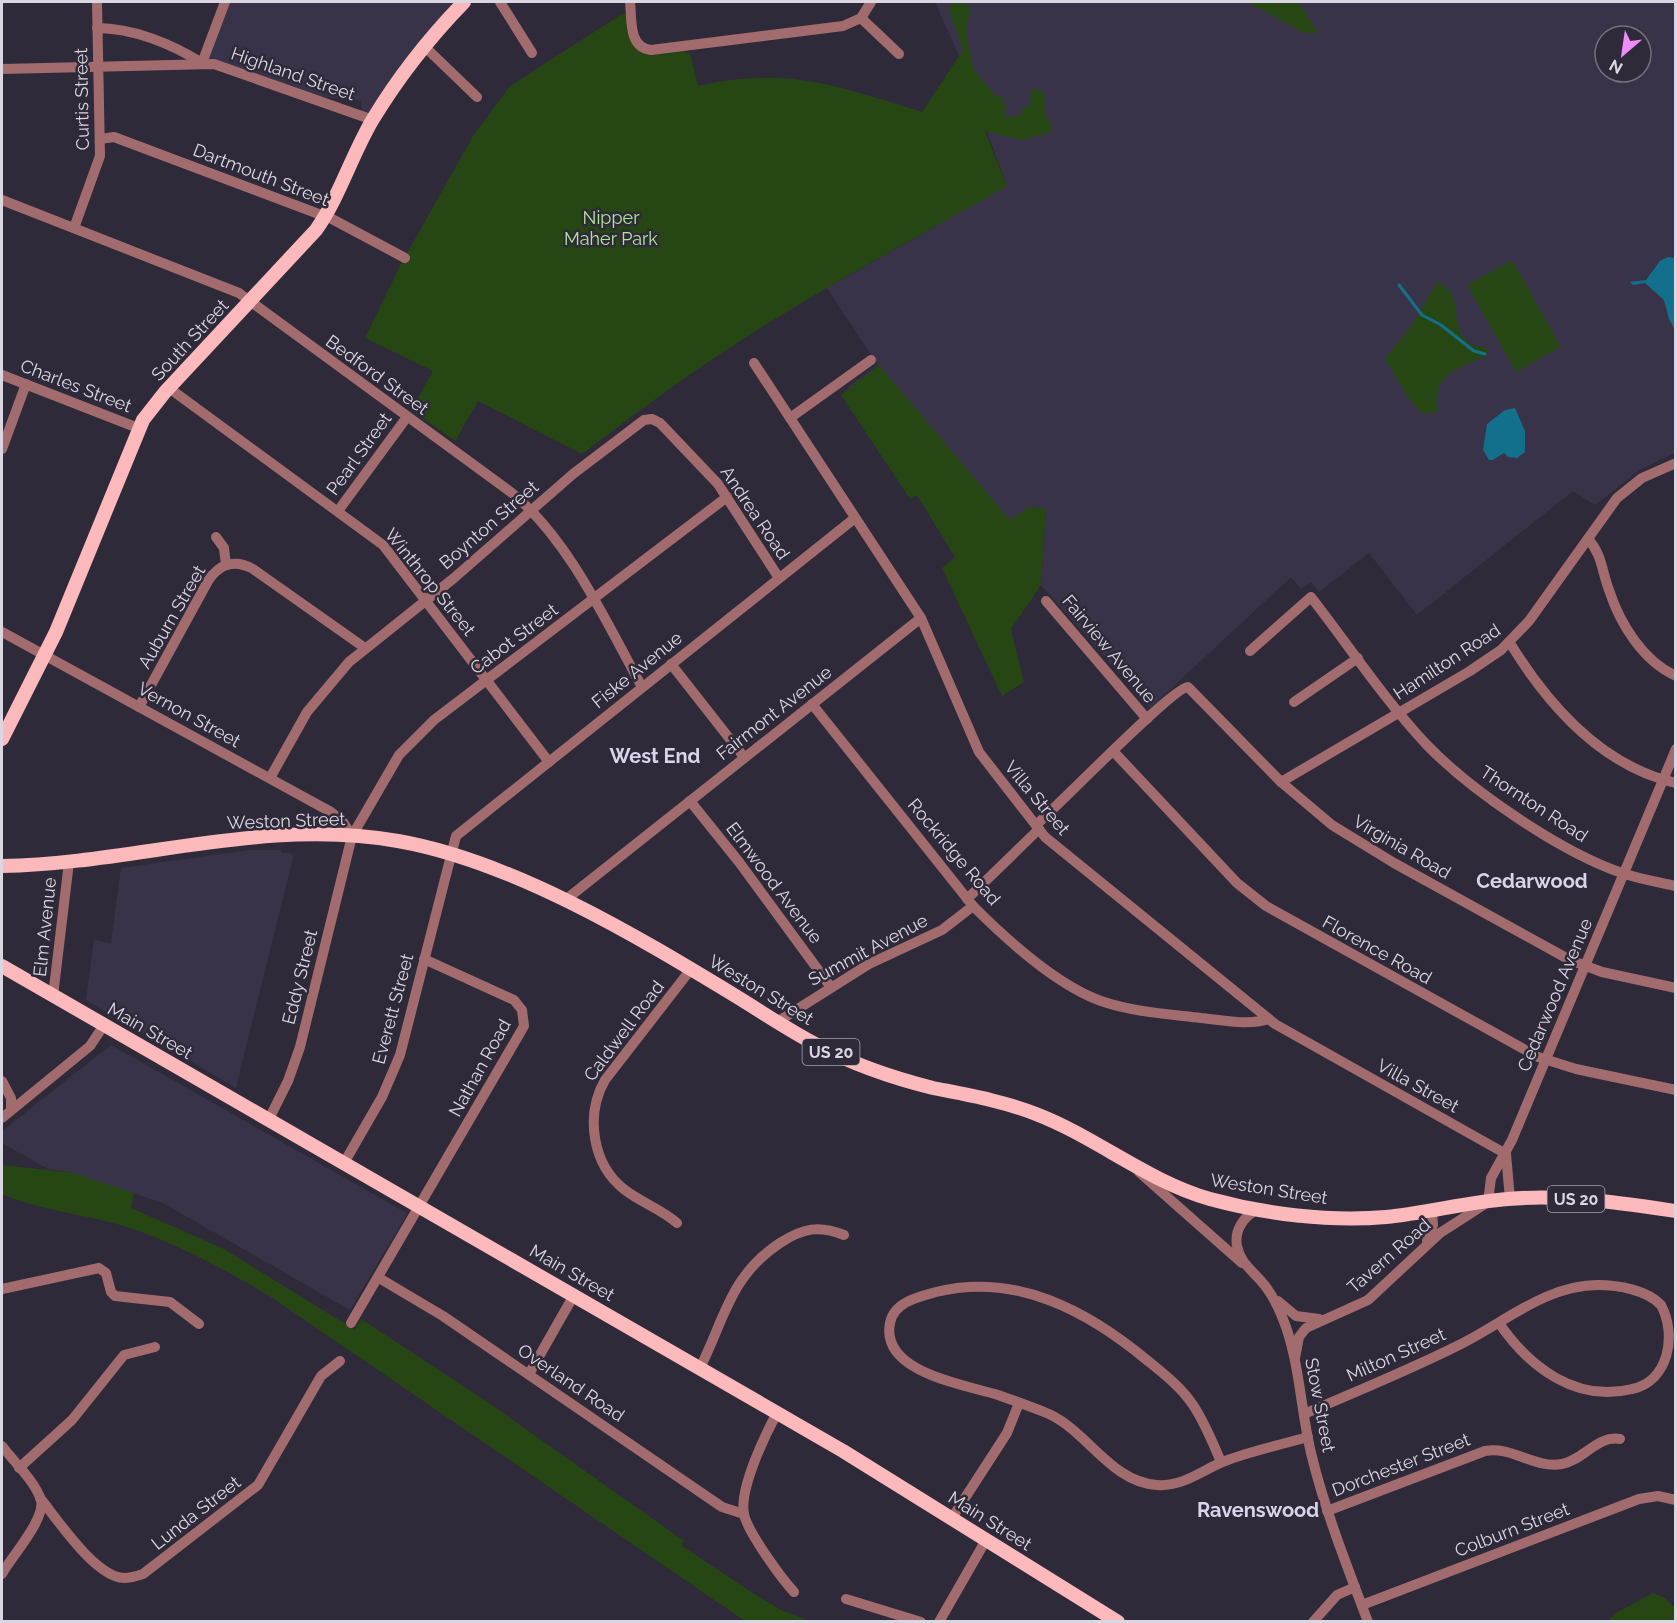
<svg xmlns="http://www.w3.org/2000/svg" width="1677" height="1623" font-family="Raleway,sans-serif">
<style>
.built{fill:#393349;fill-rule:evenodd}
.green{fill:#264714}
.water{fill:#13708d}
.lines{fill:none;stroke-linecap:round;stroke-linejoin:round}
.stream{stroke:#13708d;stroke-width:3}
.minor{stroke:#a26c6e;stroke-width:10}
.major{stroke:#fcb9bb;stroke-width:14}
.labels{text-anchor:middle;stroke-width:5;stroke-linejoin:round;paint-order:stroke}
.shield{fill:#2f2a3a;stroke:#a7a3b0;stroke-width:1.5}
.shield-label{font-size:16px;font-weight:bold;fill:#dad7e2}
.street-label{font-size:18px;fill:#dad7e2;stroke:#2f2a3a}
.park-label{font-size:18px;fill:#afe695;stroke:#2f2a3a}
.neighbourhood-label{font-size:20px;font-weight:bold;fill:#dad4ea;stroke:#2f2a3a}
</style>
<rect width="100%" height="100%" fill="#2f2a3a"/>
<g class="built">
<polygon points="225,2 464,2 373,120 363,116 361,101 293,93 202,63"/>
<path d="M935 2H1675V453L1641 469 1595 505 1573 491 1417 615 1369 553 1319 592 1311 582 1301 589 1291 577 1150 708 1041 585 1046 508 1029 507 956 557 848 387 878 365 827 288 1007 186 960 58ZM1605 36H1641V72H1605Z"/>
<polygon points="250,850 281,850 281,853 291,853 293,858 236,1088 86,1000 94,940 111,943 121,868"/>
<polygon points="111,1045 405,1212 407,1214 350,1310 163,1203 74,1173 48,1169 2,1143 2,1131"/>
</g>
<g class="green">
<path d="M952 2H963V4L971 7 966 30 972 65 978 75 997 97 1000 95 1003 99 1001 102 1006 104 1007 110 1004 111 1005 117 1022 115 1021 108 1030 107 1031 88 1044 92 1046 114 1053 132 1021 140 985 131 1007 186C920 236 831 283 746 337 689 373 636 413 582 454L478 401 455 441 411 410 433 371 365 338 401 264 473 136 510 86 622 14 631 13 636 44 676 47 690 54 698 86C788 66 837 86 922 112L963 50 949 9Z"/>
<polygon points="1247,2 1299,2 1318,33 1304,33"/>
<polygon points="1512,260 1561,347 1516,372 1467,285"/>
<path d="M1438 281C1442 285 1448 289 1451 294 1461 310 1450 347 1486 347L1489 353C1461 372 1434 366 1437 412L1422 414 1406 395 1385 358 1410 328Z"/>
<polygon points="879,365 1010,520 1029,507 1046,508 1041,585 1011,629 1024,682 1002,696 942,568 955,557 917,495 910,499 841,395"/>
<path d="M2 1165 74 1173 134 1193 131 1208 224 1249 355 1330 361 1319 489 1403 684 1541 682 1546 751 1592 783 1611 810 1621H745L271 1297C226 1270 180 1245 130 1228 88 1214 43 1212 2 1194Z"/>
<polygon points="1653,1593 1665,1598 1675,1608 1675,1621 1608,1621 1616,1613"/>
</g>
<g class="water">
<polygon points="1668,257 1675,258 1675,330 1669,319 1664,300 1645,283 1633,285 1630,282 1646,280 1660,261"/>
<polygon points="1515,408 1525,431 1525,452 1517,458 1508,457 1504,453 1493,460 1489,460 1483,450 1487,424 1505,410"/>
</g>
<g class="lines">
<polyline class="stream" points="1399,285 1422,315 1441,325 1474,351 1485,354"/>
<g class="minor">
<polyline points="500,2 532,53"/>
<path d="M630 2C632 19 628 47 651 50L843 26 861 18 871 2"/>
<polyline points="861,18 899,54"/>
<path d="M97 28C133 28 172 44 202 63"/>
<polyline points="424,46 477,97"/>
<polyline points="202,63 225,2"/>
<polyline points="2,69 214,64 373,120"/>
<polyline points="100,139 114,137 332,219 405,258"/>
<path d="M2 200 239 293 512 493C570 541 606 622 642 687"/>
<polyline points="74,228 100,156 97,2"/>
<polyline points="754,363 921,618 979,752 1045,837 1275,1024 1506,1154"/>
<polyline points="2,375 138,428"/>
<polyline points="169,388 383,545 549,762"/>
<polyline points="790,418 871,360"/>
<polyline points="2,449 26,384"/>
<polyline points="338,511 407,417"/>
<polyline points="216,537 224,548 226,565"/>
<path d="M1588 539C1602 554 1602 572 1609 590 1620 624 1643 661 1676 676"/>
<polyline points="1046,601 1147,719"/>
<polyline points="2,632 331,812 343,822 352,836"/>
<path d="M1510 643C1548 705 1601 766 1676 783"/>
<path d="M1250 651 1311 597C1349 646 1384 699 1426 744 1471 791 1561 852 1622 873 1639 879 1658 882 1676 886"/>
<polyline points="671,664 744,757"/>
<polyline points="1294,702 1358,658"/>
<path d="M812 704 973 906C1007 940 1056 985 1101 1001 1133 1012 1167 1014 1201 1018 1223 1020 1247 1026 1269 1019"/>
<path d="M139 707 208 581C219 564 235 559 253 569L365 648"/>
<polyline points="1114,752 1237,883 1266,906 1538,1057 1576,1069 1676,1090"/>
<polyline points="270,778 307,712 349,662 454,578 573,474 644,420 652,419 660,423 718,484 779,578"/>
<polyline points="1281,782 1470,671 1501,650 1529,621 1617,498 1642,478 1676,463"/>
<polyline points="690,801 739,862 830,986"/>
<path d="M1036 825C1058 806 1173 687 1188 687L1281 782 1332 825 1394 863 1570 960 1602 972 1676 988"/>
<polyline points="967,899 1039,829"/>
<polyline points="564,901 921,618"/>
<polyline points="53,996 69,862"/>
<polyline points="777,1022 869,964 942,930 973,906"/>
<polyline points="2,1081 11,1098 11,1110"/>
<polyline points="2,1118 90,1046 104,1025"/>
<polyline points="268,1121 288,1081 300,1047 352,836 399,755 434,720 727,497"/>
<polyline points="1506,1154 1510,1199"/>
<polyline points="344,1163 382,1097 400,1055 456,836 855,518"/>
<polyline points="1139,1172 1242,1263"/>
<path d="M1258 1209C1244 1216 1234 1230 1237 1246 1240 1264 1256 1273 1266 1287 1275 1299 1281 1313 1286 1327 1300 1368 1301 1411 1311 1453 1325 1511 1347 1566 1368 1622"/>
<path d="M677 1223C661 1209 642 1203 625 1190 592 1165 585 1115 605 1080L691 969"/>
<polyline points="1427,1241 1433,1225 1432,1211"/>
<polyline points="379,1278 443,1316 722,1507 744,1514"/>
<polyline points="2,1289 99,1268 106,1273 111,1292 115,1296 170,1302 199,1324"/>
<polyline points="1278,1301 1296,1316 1319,1319"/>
<polyline points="351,1323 524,1026 522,1010 514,1000 424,959"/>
<polyline points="1295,1358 1299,1337 1306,1328 1368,1300 1440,1233 1488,1202 1491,1178 1512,1140 1676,749"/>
<path d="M700 1368C725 1318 730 1276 780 1243 803 1228 819 1225 844 1235"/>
<polyline points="529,1374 574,1295"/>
<path d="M777 1413C765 1435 739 1489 744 1514 747 1531 781 1578 794 1592"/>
<path d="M1304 1414C1355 1392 1407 1371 1457 1346 1503 1324 1545 1285 1598 1285 1618 1285 1647 1290 1661 1305 1677 1335 1669 1381 1632 1389 1576 1403 1529 1367 1499 1323"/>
<path d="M2 1446C13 1461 35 1481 41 1500 46 1519 11 1557 2 1574"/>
<path d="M1221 1462C1213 1443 1205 1423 1193 1405 1181 1387 1164 1374 1148 1361 1088 1311 1016 1272 936 1292 918 1297 894 1302 890 1323 880 1373 967 1385 998 1395 1015 1401 1032 1407 1049 1414 1088 1432 1111 1482 1157 1485 1183 1487 1202 1470 1225 1461 1251 1451 1280 1445 1308 1437"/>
<polyline points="19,1468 72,1420 124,1355 155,1347"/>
<path d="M40 1498C58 1520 95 1577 124 1578 131 1578 137 1576 143 1574L258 1485 321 1376 340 1361"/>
<path d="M1327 1511 1485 1451C1513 1446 1534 1469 1562 1464 1584 1460 1597 1435 1620 1439"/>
<polyline points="952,1518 1007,1433 1019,1403"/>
<polyline points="846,1599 921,1622"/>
<polyline points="1362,1605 1639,1499 1658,1496 1676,1500"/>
<polyline points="939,1622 986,1540"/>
<polyline points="1313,1622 1337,1595 1355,1587"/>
</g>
<g class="major">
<path d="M2 739 56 632 143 420 165 392 316 230C340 196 352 154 373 119 399 76 430 37 464 2"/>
<path d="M2 866C133 864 265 817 398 841 512 861 635 935 734 995 762 1012 788 1030 817 1045 854 1065 893 1078 933 1088 968 1095 1003 1101 1036 1114 1096 1137 1147 1181 1210 1199 1265 1214 1329 1222 1386 1217 1427 1213 1467 1202 1508 1199 1564 1194 1621 1203 1676 1211"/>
<polyline points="2,966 843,1451 1118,1622"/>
</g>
</g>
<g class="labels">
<g class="shield">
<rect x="802.5" y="1039" width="57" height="26" rx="4.5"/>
<rect x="1547.5" y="1186" width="57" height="26" rx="4.5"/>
</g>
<g class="shield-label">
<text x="831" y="1058">US 20</text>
<text x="1576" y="1205">US 20</text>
</g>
<g class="street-label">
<text transform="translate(293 74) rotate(19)" y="6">Highland Street</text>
<text transform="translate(82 99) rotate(-91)" y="6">Curtis Street</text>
<text transform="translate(261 175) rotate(21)" y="6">Dartmouth Street</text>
<text transform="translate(190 340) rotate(-47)" y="6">South Street</text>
<text transform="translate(377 375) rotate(36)" y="6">Bedford Street</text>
<text transform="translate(76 386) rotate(21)" y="6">Charles Street</text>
<text transform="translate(359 454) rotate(-54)" y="6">Pearl Street</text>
<text transform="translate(755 513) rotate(56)" y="6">Andrea Road</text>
<text transform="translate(489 525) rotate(-41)" y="6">Boynton Street</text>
<text transform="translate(430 582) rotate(51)" y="6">Winthrop Street</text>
<text transform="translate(172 617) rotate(-60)" y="6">Auburn Street</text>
<text transform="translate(514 639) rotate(-37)" y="6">Cabot Street</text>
<text transform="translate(1109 649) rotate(50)" y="6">Fairview Avenue</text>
<text transform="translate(1447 662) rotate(-33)" y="6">Hamilton Road</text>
<text transform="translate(637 670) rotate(-39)" y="6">Fiske Avenue</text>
<text transform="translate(774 713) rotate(-38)" y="6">Fairmont Avenue</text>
<text transform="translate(189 715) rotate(29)" y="6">Vernon Street</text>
<text transform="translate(1037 798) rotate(50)" y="6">Villa Street</text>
<text transform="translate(1534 804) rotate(33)" y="6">Thornton Road</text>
<text transform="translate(286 821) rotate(-2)" y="6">Weston Street</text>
<text transform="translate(1402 847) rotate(30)" y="6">Virginia Road</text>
<text transform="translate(954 852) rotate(50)" y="6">Rockridge Road</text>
<text transform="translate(774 883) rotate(53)" y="6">Elmwood Avenue</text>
<text transform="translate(45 927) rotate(-84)" y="6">Elm Avenue</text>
<text transform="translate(868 950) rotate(-28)" y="6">Summit Avenue</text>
<text transform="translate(1377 950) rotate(29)" y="6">Florence Road</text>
<text transform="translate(300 977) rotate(-76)" y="6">Eddy Street</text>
<text transform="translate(761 990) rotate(31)" y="6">Weston Street</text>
<text transform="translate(1555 995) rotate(-67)" y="6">Cedarwood Avenue</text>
<text transform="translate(393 1009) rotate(-75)" y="6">Everett Street</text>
<text transform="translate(150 1031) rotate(30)" y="6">Main Street</text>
<text transform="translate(624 1031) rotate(-53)" y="6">Caldwell Road</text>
<text transform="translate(480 1068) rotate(-61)" y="6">Nathan Road</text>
<text transform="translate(1418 1086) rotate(29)" y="6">Villa Street</text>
<text transform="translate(1269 1189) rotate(9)" y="6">Weston Street</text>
<text transform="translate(1389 1256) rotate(-41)" y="6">Tavern Road</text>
<text transform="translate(572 1273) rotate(30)" y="6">Main Street</text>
<text transform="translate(1396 1355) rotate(-24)" y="6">Milton Street</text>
<text transform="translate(571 1383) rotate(34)" y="6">Overland Road</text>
<text transform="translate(1320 1405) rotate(79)" y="6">Stow Street</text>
<text transform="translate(1401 1465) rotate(-21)" y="6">Dorchester Street</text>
<text transform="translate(196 1513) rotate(-38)" y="6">Lunda Street</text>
<text transform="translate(990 1521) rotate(32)" y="6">Main Street</text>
<text transform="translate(1512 1530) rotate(-21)" y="6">Colburn Street</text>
</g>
<g class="park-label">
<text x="611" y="224">Nipper<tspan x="611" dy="21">Maher Park</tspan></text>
</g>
<g class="neighbourhood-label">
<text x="655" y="763">West End</text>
<text x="1532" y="888">Cedarwood</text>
<text x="1258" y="1517">Ravenswood</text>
</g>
</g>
<rect width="1677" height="1623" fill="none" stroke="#dad7e2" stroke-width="6"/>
<g transform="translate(1623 54) rotate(209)"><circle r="28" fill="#2f2a3a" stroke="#736f7d" stroke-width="1.5"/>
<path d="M0-4.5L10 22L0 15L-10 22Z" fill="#ed8cfa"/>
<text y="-9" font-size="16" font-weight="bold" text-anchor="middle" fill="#dad7e2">N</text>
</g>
</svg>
